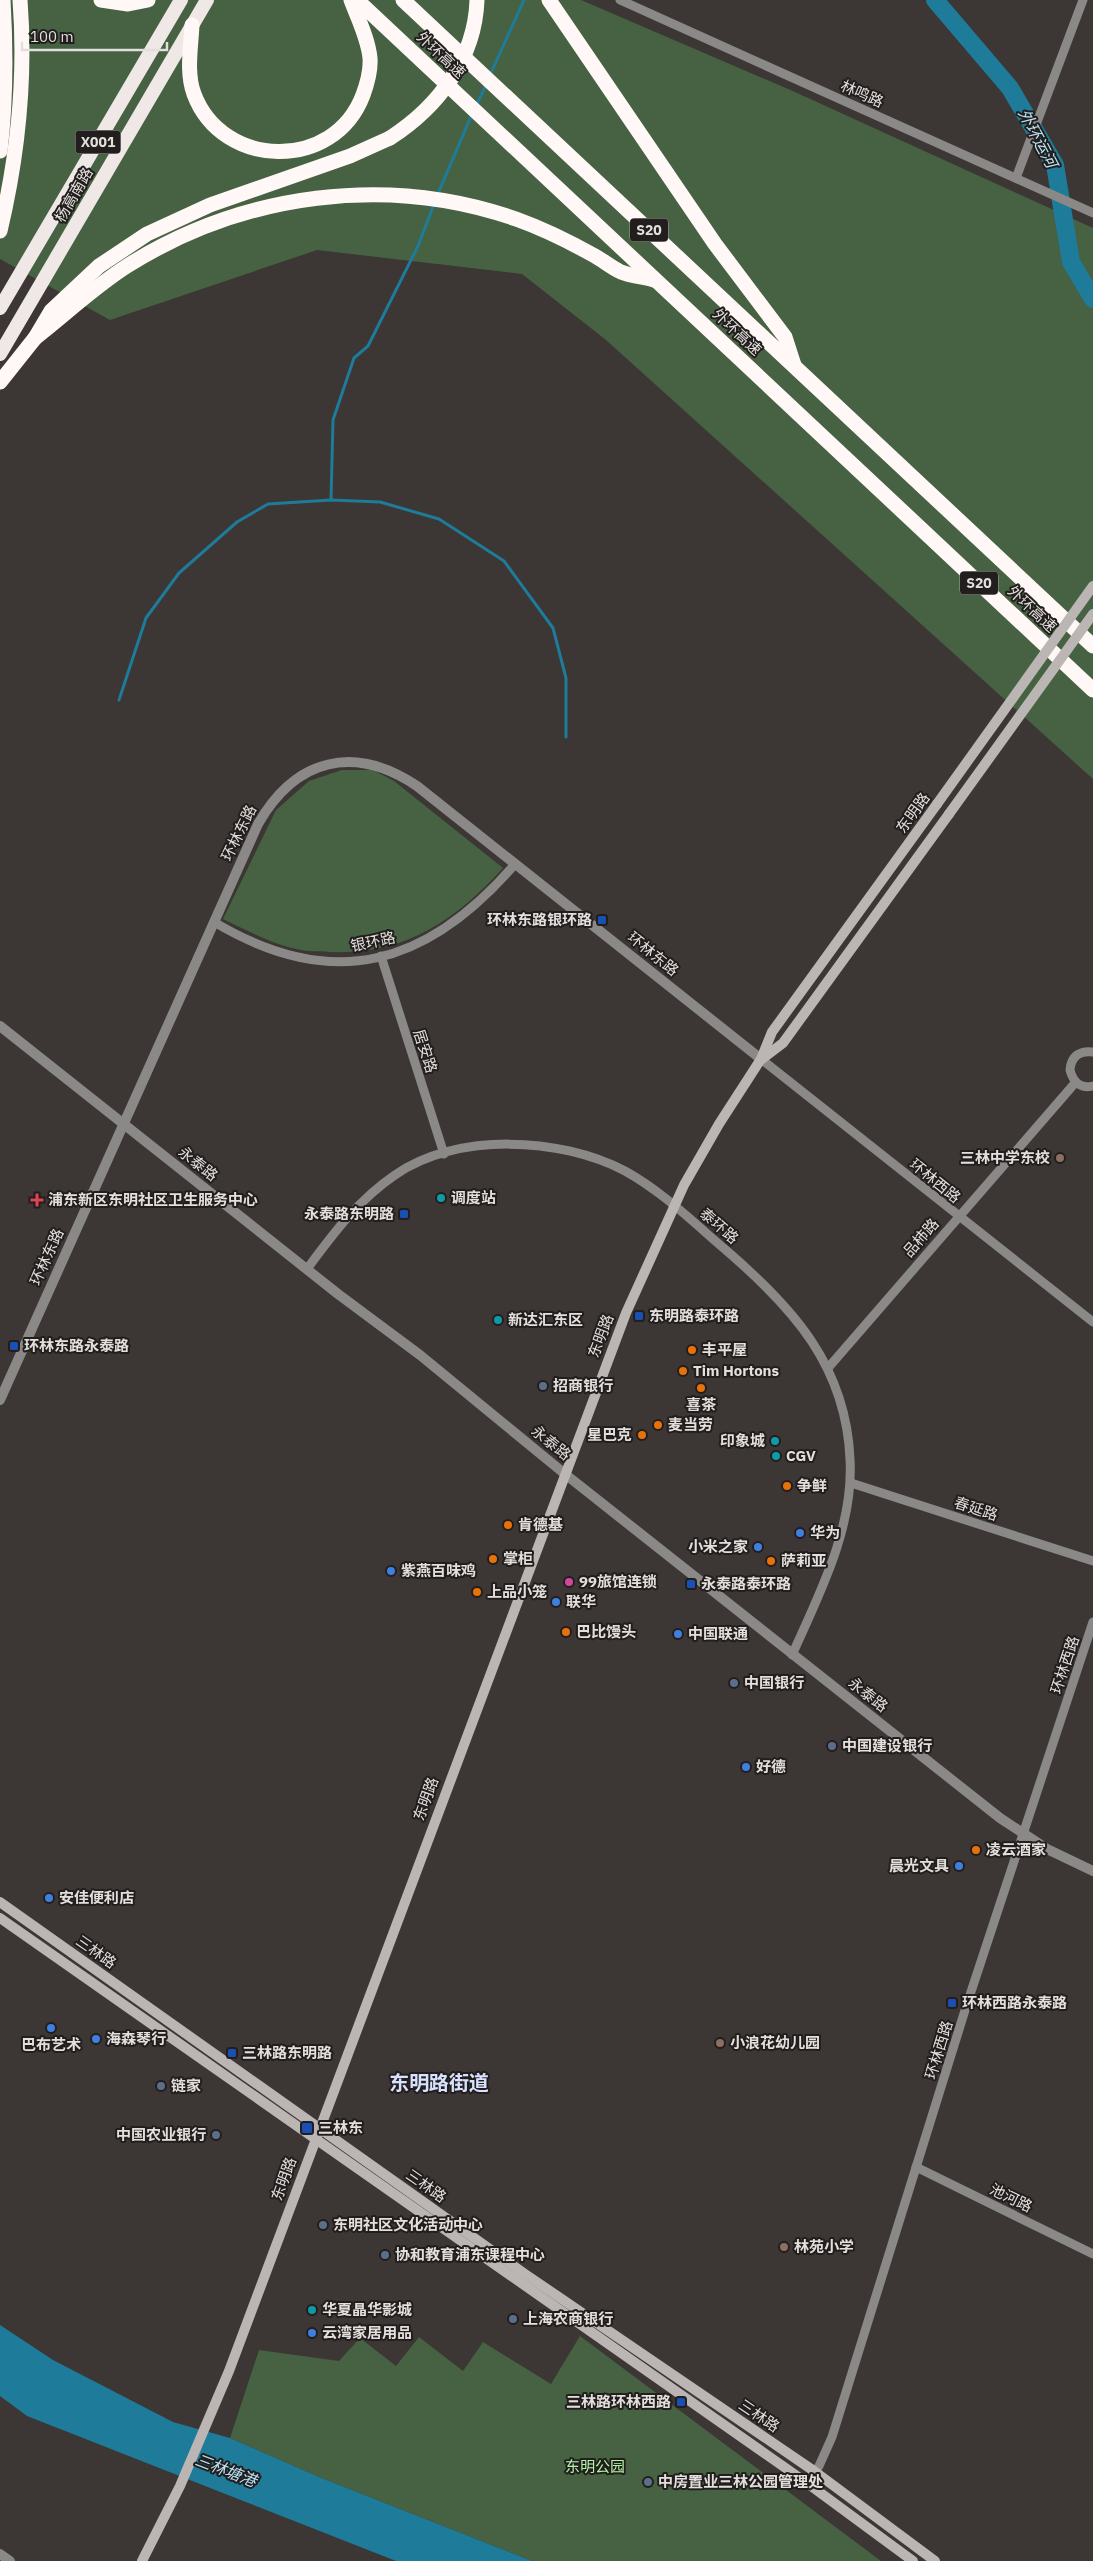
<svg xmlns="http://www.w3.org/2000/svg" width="1093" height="2561" font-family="'IBM Plex Sans','Noto Sans SC',sans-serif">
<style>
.green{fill:#466242}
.water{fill:#1e7b9a}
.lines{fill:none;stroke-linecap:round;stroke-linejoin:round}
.stream{stroke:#1e7b9a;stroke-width:3}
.river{stroke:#1e7b9a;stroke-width:18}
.minor{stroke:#8b8888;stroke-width:9}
.tertiary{stroke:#8b8888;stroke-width:10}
.secondary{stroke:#bbb5b4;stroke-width:10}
.trunk{stroke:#efe8e7;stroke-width:14}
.motorway{stroke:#fff8f7;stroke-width:15}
.secondary-bridge{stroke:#bbb5b4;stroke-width:10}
.motorway-bridge{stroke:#fff8f7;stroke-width:15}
.transit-dot{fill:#1a4fb4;stroke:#211e1d;stroke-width:2}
.education-dot{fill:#8d6e63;stroke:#211e1d;stroke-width:2}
.culture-dot{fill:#0f9aa8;stroke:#211e1d;stroke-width:2}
.health-dot{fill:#e0444e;stroke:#211e1d;stroke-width:2}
.food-dot{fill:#e8710a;stroke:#211e1d;stroke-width:2}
.service-dot{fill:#5c6f8a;stroke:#211e1d;stroke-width:2}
.shop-dot{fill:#3f7fe0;stroke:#211e1d;stroke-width:2}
.hotel-dot{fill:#d1479c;stroke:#211e1d;stroke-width:2}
.labels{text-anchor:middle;stroke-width:4;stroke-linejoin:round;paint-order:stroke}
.shield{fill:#211e1d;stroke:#a9a5a3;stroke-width:1}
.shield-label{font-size:14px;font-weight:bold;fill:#e3dfdd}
.street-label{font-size:15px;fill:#e3dfdd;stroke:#211e1d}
.poi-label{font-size:15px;font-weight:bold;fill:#e3dfdd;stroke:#211e1d;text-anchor:start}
.park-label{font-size:15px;fill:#b1f5a6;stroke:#211e1d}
.water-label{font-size:16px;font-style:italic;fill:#b9e3f5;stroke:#211e1d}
.district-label{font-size:20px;font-weight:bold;fill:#d8e1fe;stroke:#211e1d}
</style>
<rect width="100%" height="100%" fill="#3c3634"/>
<g class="green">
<polygon points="0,0 581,0 795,92 1093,228 1093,779 606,340 522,274 317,250 110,320 0,259"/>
<path d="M342 770H373L394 781 503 868C456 920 405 955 331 952 322 951 310 952 301 950 274 945 248 931 223 919L276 810 309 781Z"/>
<polygon points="580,2336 881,2561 532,2561 319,2477 230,2438 259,2350 339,2361 360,2338 396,2366 419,2337 463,2371 483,2342 551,2384"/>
</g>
<polygon class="water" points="0,2325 53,2360 173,2422 230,2438 319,2477 532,2561 396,2561 27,2416 0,2396"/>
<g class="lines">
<g class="stream">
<polyline points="490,75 524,0"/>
<polyline points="476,106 486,85"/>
<polyline points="437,196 472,114"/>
<polyline points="331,500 333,420 354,358 368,346 418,246 434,204"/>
<polyline points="119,700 146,618 179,573 237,522 268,504 331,500 380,502 439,519 504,561 553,628 566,678 566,737"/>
</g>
<polyline class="river" points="935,0 1010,88 1055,165 1071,262 1093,299"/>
<g class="minor">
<polyline points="620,0 1093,213"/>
<polyline points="1016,178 1083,0"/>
<path d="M214 922C333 993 427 966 515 864"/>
<polyline points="381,956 444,1154"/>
<path d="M1093 1052C1079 1050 1071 1057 1070 1070 1073 1082 1081 1089 1093 1086"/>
<polyline points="761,1059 1093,1322"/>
<path d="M307 1269C333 1234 358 1200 395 1175 457 1132 560 1137 625 1171 663 1192 694 1223 727 1251 793 1308 846 1366 850 1459 854 1527 820 1593 792 1655"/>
<polyline points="828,1368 1075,1083"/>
<polyline points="851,1483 1093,1561"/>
<polyline points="916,2167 1093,2254"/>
<polyline points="807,2483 819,2466 832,2437 966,2007 1093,1622"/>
</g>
<g class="tertiary">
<polyline points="0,1026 338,1294 420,1355 565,1474 1000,1818 1047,1849 1093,1871"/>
<path d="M0 1400 258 824C296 758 354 744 417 786L761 1059"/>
<polyline points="0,2554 10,2561"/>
</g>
<g class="secondary">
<polyline points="762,1059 783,1043 949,814"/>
<polyline points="0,1902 525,2274 814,2471 935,2561"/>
<polyline points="0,1918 807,2483 913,2561"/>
<polyline points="142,2561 180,2486 229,2371 626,1313 684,1185 719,1124 761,1059 772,1032 937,804"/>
</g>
<g class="trunk">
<polyline points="0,308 181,0"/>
<polyline points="0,354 207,0"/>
</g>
<g class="motorway">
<polyline points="101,0 128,4 148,0"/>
<polyline points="357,0 1093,690"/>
<polyline points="403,0 1093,646"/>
<polyline points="549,0 715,244 785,337 794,365"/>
<path d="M192 25C191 47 186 73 194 94 222 169 334 172 363 95 367 84 371 71 370 58 368 38 358 19 351 0"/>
<path d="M0 151C6 101 6 51 3 0"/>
<path d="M0 231C18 155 26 78 20 0"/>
<path d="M35 338C66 314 94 287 127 266 243 193 387 174 516 219 544 229 570 242 595 256 604 261 612 268 621 272 631 276 644 277 654 280"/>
<polyline points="0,382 35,338 51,311 99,266 147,234 210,205 350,156 390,138"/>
</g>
<g class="secondary-bridge">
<polyline points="937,804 1093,586"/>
<polyline points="949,814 1093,614"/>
</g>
<path class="motorway-bridge" d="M390 138C438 107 475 59 477 0"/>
</g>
<g class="transit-dot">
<rect x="597" y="915" width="10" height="10" rx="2.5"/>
<rect x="399" y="1209" width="10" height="10" rx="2.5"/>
<rect x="634" y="1311" width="10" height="10" rx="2.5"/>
<rect x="9" y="1341" width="10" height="10" rx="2.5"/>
<rect x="686" y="1579" width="10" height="10" rx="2.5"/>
<rect x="947" y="1998" width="10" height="10" rx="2.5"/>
<rect x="227" y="2048" width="10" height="10" rx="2.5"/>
<rect x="301" y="2122" width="12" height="12" rx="2.5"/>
<rect x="676" y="2397" width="10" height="10" rx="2.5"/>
</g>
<g class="education-dot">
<circle cx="1060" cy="1158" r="5"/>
<circle cx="720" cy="2043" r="5"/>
<circle cx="784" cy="2247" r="5"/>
</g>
<g class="culture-dot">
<circle cx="441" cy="1198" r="5"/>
<circle cx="498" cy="1320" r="5"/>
<circle cx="775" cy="1441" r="5"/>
<circle cx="776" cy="1456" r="5"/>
<circle cx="312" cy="2310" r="5"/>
</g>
<path class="health-dot" d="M34.5 1192.5h5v5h5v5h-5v5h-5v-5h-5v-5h5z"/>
<g class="food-dot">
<circle cx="692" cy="1350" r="5"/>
<circle cx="683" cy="1371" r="5"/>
<circle cx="701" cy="1388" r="5"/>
<circle cx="658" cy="1425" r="5"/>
<circle cx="642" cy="1435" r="5"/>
<circle cx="787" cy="1486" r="5"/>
<circle cx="508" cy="1525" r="5"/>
<circle cx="493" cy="1559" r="5"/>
<circle cx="771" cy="1561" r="5"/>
<circle cx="477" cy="1592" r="5"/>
<circle cx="566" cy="1632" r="5"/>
<circle cx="976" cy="1850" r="5"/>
</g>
<g class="service-dot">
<circle cx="543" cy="1386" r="5"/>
<circle cx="734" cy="1683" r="5"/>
<circle cx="832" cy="1746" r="5"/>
<circle cx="161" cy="2086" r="5"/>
<circle cx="216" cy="2135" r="5"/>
<circle cx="323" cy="2225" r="5"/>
<circle cx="385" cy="2255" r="5"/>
<circle cx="513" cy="2319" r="5"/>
<circle cx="648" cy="2482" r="5"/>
</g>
<g class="shop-dot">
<circle cx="800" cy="1533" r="5"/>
<circle cx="758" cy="1547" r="5"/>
<circle cx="391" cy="1571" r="5"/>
<circle cx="556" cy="1602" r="5"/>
<circle cx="678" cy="1634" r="5"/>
<circle cx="746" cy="1767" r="5"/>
<circle cx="959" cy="1866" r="5"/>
<circle cx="49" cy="1898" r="5"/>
<circle cx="51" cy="2028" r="5"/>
<circle cx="96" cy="2039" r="5"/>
<circle cx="312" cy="2333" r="5"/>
</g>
<circle class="hotel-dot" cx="569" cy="1582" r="5"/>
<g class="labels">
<g class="shield">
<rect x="75.5" y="130.5" width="45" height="23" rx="4"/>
<rect x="630" y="218.5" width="38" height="23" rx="4"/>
<rect x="960" y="571.5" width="38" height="23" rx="4"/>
</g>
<g class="shield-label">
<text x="98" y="147">X001</text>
<text x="649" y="235">S20</text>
<text x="979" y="588">S20</text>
</g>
<g class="street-label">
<text transform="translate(441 55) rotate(43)" y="5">外环高速</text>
<text transform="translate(862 94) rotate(24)" y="5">林鸣路</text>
<text transform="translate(74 195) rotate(-60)" y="5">杨高南路</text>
<text transform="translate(737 332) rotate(43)" y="5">外环高速</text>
<text transform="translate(1032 609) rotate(43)" y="5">外环高速</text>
<text transform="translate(913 813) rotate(-54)" y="5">东明路</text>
<text transform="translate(239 833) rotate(-64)" y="5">环林东路</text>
<text transform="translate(373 942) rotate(-12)" y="5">银环路</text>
<text transform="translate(653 954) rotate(39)" y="5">环林东路</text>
<text transform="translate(425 1051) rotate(72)" y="5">居安路</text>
<text transform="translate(198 1164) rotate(38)" y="5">永泰路</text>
<text transform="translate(935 1181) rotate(39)" y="5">环林西路</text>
<text transform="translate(719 1226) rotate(41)" y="5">泰环路</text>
<text transform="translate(921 1238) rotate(-49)" y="5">品柿路</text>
<text transform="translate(47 1257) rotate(-66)" y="5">环林东路</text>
<text transform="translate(601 1336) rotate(-69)" y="5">东明路</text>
<text transform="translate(551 1443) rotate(39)" y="5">永泰路</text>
<text transform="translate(976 1509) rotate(18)" y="5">春延路</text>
<text transform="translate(1065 1665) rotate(-72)" y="5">环林西路</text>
<text transform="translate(868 1695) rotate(38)" y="5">永泰路</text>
<text transform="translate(426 1799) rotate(-70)" y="5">东明路</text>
<text transform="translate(96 1952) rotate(35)" y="5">三林路</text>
<text transform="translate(939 2050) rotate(-73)" y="5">环林西路</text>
<text transform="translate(284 2179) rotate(-70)" y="5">东明路</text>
<text transform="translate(426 2186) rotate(35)" y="5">三林路</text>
<text transform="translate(1011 2198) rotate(26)" y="5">池河路</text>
<text transform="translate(759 2416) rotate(34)" y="5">三林路</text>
</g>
<g class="poi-label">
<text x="592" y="925" text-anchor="end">环林东路银环路</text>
<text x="1050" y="1163" text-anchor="end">三林中学东校</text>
<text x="451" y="1203">调度站</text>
<text x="48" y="1205">浦东新区东明社区卫生服务中心</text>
<text x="394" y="1219" text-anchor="end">永泰路东明路</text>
<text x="649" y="1321">东明路泰环路</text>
<text x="508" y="1325">新达汇东区</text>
<text x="24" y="1351">环林东路永泰路</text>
<text x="702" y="1355">丰平屋</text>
<text x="693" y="1376">Tim Hortons</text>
<text x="553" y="1391">招商银行</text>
<text x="701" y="1410" text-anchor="middle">喜茶</text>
<text x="668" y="1430">麦当劳</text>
<text x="632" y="1440" text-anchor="end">星巴克</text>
<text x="765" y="1446" text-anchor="end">印象城</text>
<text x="786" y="1461">CGV</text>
<text x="797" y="1491">争鲜</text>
<text x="518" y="1530">肯德基</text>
<text x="810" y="1538">华为</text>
<text x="748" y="1552" text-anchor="end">小米之家</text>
<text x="503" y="1564">掌柜</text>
<text x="781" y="1566">萨莉亚</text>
<text x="401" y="1576">紫燕百味鸡</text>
<text x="579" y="1587">99旅馆连锁</text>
<text x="701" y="1589">永泰路泰环路</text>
<text x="487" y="1597">上品小笼</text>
<text x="566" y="1607">联华</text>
<text x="576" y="1637">巴比馒头</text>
<text x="688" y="1639">中国联通</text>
<text x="744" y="1688">中国银行</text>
<text x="842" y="1751">中国建设银行</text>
<text x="756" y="1772">好德</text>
<text x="986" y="1855">凌云酒家</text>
<text x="949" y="1871" text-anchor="end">晨光文具</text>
<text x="59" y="1903">安佳便利店</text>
<text x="962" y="2008">环林西路永泰路</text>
<text x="106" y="2044">海森琴行</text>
<text x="730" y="2048">小浪花幼儿园</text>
<text x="51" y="2050" text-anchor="middle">巴布艺术</text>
<text x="242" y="2058">三林路东明路</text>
<text x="171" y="2091">链家</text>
<text x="318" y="2133">三林东</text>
<text x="206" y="2140" text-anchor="end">中国农业银行</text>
<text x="333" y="2230">东明社区文化活动中心</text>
<text x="794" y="2252">林苑小学</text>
<text x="395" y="2260">协和教育浦东课程中心</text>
<text x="322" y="2315">华夏晶华影城</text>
<text x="523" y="2324">上海农商银行</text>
<text x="322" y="2338">云湾家居用品</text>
<text x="671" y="2407" text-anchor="end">三林路环林西路</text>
<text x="658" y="2487">中房置业三林公园管理处</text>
</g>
<g class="park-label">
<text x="595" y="2472">东明公园</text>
</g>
<g class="water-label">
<text transform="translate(1038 138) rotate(62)" y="6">外环运河</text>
<text transform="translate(226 2470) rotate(21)" y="6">三林塘港</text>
</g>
<g class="district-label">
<text x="439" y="2090">东明路街道</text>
</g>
</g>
<path d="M22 42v8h145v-8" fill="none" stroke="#e3dfdd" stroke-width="2.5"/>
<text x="30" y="42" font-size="15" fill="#e3dfdd" stroke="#211e1d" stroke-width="4" paint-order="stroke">100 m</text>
</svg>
